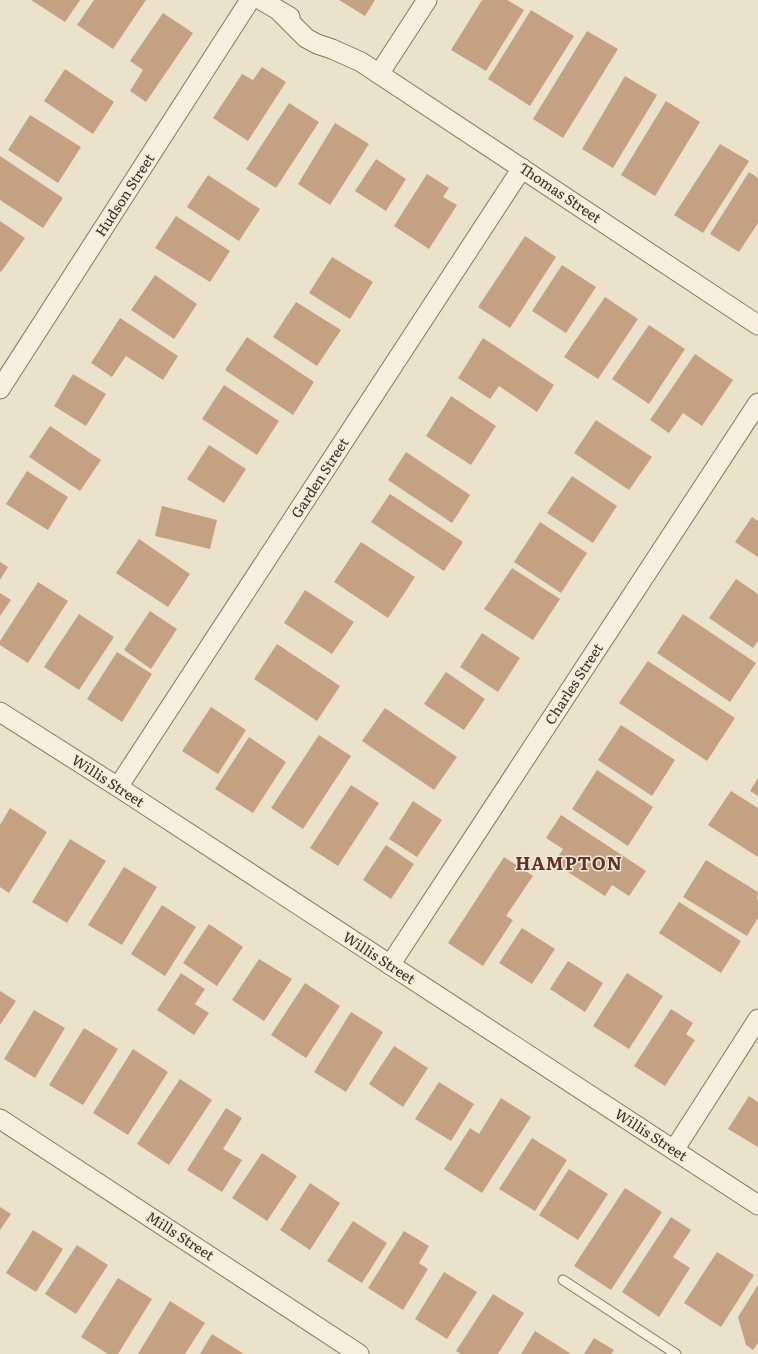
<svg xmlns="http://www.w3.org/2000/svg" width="758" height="1354" font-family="Literata,serif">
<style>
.building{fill:#c5a184}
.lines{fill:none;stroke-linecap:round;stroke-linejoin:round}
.service-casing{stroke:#877660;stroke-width:11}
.minor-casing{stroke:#877660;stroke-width:21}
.service{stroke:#f6efde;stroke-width:9}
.minor{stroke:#f6efde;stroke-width:19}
.labels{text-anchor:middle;stroke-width:3;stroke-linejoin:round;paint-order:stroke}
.street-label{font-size:14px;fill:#392e22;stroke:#f3ecda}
.district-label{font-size:18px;font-weight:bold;letter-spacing:1px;fill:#613326;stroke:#f3ecda}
</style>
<rect width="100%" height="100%" fill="#ebe2cb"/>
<g class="building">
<polygon points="31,0 80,0 65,22"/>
<polygon points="94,0 146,0 113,49 77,25"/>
<polygon points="339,0 375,0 365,16"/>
<polygon points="482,0 507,0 524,10 486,71 451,50"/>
<polygon points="531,10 574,36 530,106 488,79"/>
<polygon points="163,13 193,33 146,102 130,91 143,70 130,61"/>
<polygon points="587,31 618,49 563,138 533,119"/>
<polygon points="262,67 286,82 248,141 213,118 242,74 253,80"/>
<polygon points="65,69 114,102 93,134 44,101"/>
<polygon points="625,76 657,95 613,168 582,149"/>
<polygon points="666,101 700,122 655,196 621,175"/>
<polygon points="289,103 319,122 276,188 246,169"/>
<polygon points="30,115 81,147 58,183 8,150"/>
<polygon points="335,123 369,144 330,205 298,184"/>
<polygon points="720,144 749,161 703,233 674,215"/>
<polygon points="0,156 63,198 43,228 0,200"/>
<polygon points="376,159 406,179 386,211 355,191"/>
<polygon points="749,172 758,178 758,223 739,252 710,234"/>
<polygon points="427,174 449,188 443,197 457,205 429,249 394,226"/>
<polygon points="208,175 260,209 239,241 187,207"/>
<polygon points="176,216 230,251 210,282 155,248"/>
<polygon points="0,221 25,238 1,272 0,271"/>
<polygon points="525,236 556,257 510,328 478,307"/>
<polygon points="332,257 373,282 350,319 309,293"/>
<polygon points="562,265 596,287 566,333 532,311"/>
<polygon points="155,275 197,304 174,339 131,310"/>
<polygon points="605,297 638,319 598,379 564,357"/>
<polygon points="296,302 341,330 317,366 273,337"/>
<polygon points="120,318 178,356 163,380 126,356 112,377 91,363"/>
<polygon points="649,325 685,349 649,404 612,379"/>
<polygon points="247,337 314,382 293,415 225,370"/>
<polygon points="483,338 554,385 537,412 499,386 490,399 458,378"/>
<polygon points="695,354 733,380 702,426 683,413 669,433 650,420"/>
<polygon points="73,374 106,394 86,426 54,406"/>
<polygon points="224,385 279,421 257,455 202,419"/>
<polygon points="451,396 496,426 471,465 426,436"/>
<polygon points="596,420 652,457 629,490 574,453"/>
<polygon points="50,426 101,460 80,491 29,457"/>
<polygon points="209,445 246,469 224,503 187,479"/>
<polygon points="406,452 470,495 452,523 388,480"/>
<polygon points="27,471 68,497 48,530 6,504"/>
<polygon points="572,476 617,506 593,543 547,513"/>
<polygon points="390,494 463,542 444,571 371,522"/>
<polygon points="162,506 217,520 210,549 155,536"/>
<polygon points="752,517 758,521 758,557 735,542"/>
<polygon points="540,522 587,553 561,593 514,562"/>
<polygon points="139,539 190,574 168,607 116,573"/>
<polygon points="361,542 415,577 388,618 334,582"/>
<polygon points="0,562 8,567 0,580"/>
<polygon points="512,568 560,599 533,640 484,609"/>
<polygon points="736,579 758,594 758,641 753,648 709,618"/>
<polygon points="38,582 68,601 28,663 0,645 0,641"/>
<polygon points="305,590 354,622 332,654 284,623"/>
<polygon points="0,593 11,600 0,616"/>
<polygon points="150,611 177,629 151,669 124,650"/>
<polygon points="79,614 114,637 79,690 44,667"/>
<polygon points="683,614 756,663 730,702 657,653"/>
<polygon points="482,633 520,658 498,692 460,667"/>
<polygon points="277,644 340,686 317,721 254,679"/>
<polygon points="117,652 152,674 122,722 87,699"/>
<polygon points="648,661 735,718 707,761 619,703"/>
<polygon points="446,672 485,699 464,730 424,704"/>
<polygon points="211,707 246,730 218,774 182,751"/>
<polygon points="385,708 457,757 434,790 362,741"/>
<polygon points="621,725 675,760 652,796 598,760"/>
<polygon points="319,735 351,756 303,829 271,808"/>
<polygon points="249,737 286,762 253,813 215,789"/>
<polygon points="597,770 653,807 628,846 572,809"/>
<polygon points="758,778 758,796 750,791"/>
<polygon points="351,785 379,803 338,866 310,848"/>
<polygon points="731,791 758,808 758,857 708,825"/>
<polygon points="413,801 442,820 417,857 389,839"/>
<polygon points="10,808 47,832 9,893 0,887 0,825"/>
<polygon points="561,815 646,871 629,896 612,885 605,896 554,863 563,849 546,838"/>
<polygon points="70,839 106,861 67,923 32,902"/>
<polygon points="386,845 414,864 391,899 363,880"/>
<polygon points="504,857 533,876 506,916 513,920 483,966 448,943"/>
<polygon points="706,860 758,892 757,899 758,900 758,918 747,936 683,897"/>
<polygon points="124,867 157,887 122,945 88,925"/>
<polygon points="679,902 741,941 721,973 659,933"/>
<polygon points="162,905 196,927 165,976 131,954"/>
<polygon points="209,924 243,947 217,986 183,963"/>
<polygon points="522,928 555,949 532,984 499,963"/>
<polygon points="259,959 292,979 264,1021 232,1000"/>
<polygon points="568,961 603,983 585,1012 550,989"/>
<polygon points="181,973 205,989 195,1004 209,1013 194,1035 157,1010"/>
<polygon points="627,973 663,996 629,1049 593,1026"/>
<polygon points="305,983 340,1006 306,1058 271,1035"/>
<polygon points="0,991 16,1001 0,1025"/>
<polygon points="671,1009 693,1023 686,1034 695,1040 665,1086 634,1066"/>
<polygon points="34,1010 65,1028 35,1078 4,1059"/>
<polygon points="351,1012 383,1032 346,1092 314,1072"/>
<polygon points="84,1028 118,1049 83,1105 49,1085"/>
<polygon points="394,1046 428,1068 403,1107 369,1084"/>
<polygon points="133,1049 168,1072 128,1135 93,1113"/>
<polygon points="180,1079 212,1100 169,1165 137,1144"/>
<polygon points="439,1082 474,1104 451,1141 415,1119"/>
<polygon points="749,1096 758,1102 758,1147 728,1129"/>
<polygon points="501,1098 531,1117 482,1193 444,1169 470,1128 479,1134"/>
<polygon points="226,1108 242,1118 223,1149 242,1160 222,1192 187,1170"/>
<polygon points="532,1138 567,1160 535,1211 499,1189"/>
<polygon points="262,1153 297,1176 267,1221 232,1198"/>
<polygon points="569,1169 608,1194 578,1240 539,1215"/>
<polygon points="310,1183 340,1203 310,1250 280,1230"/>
<polygon points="625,1188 662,1212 611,1290 574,1266"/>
<polygon points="0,1207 11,1214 0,1230"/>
<polygon points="671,1217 691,1230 673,1257 690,1268 659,1317 622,1292"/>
<polygon points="353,1221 387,1243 362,1283 327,1261"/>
<polygon points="33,1230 63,1249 36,1292 6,1273"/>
<polygon points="404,1231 429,1246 419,1263 428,1269 403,1310 368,1288"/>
<polygon points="77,1245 108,1265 76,1314 45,1294"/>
<polygon points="717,1252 754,1275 721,1327 684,1303"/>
<polygon points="444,1272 477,1292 447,1339 415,1319"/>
<polygon points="118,1278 152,1299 118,1354 108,1354 81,1337"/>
<polygon points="758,1285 758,1343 753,1350 746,1345 738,1317"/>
<polygon points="493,1294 524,1313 498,1354 461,1354 456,1351"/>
<polygon points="170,1301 205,1323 185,1354 138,1354"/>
<polygon points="535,1331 571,1354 521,1354"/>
<polygon points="212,1334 244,1354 200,1354"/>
<polygon points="594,1338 614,1350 611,1354 584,1354"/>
</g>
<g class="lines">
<g class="service-casing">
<polyline id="service" points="563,1280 676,1354"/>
</g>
<g class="minor-casing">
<g id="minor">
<polyline points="261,0 290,17"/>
<polyline points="279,11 306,38 317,44 332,49 361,62 758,325"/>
<polyline points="379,74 427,0"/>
<polyline points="0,389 250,0"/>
<polyline points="0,712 118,787 758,1205"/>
<polyline points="118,787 522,168"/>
<polyline points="390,965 758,403"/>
<polyline points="0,1119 359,1354"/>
<polyline points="674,1150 758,1019"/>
</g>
</g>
<use href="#service" class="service"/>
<use href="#minor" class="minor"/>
</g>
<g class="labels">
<g class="street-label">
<text transform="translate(560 193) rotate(34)" y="5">Thomas Street</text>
<text transform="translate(125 195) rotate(-57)" y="5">Hudson Street</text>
<text transform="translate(320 478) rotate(-57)" y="5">Garden Street</text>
<text transform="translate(574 684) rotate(-57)" y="5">Charles Street</text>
<text transform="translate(108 781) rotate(33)" y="5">Willis Street</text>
<text transform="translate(379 958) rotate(33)" y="5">Willis Street</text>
<text transform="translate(651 1135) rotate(33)" y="5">Willis Street</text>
<text transform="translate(180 1236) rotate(33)" y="5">Mills Street</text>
</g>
<g class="district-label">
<text x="569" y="870">HAMPTON</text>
</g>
</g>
</svg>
